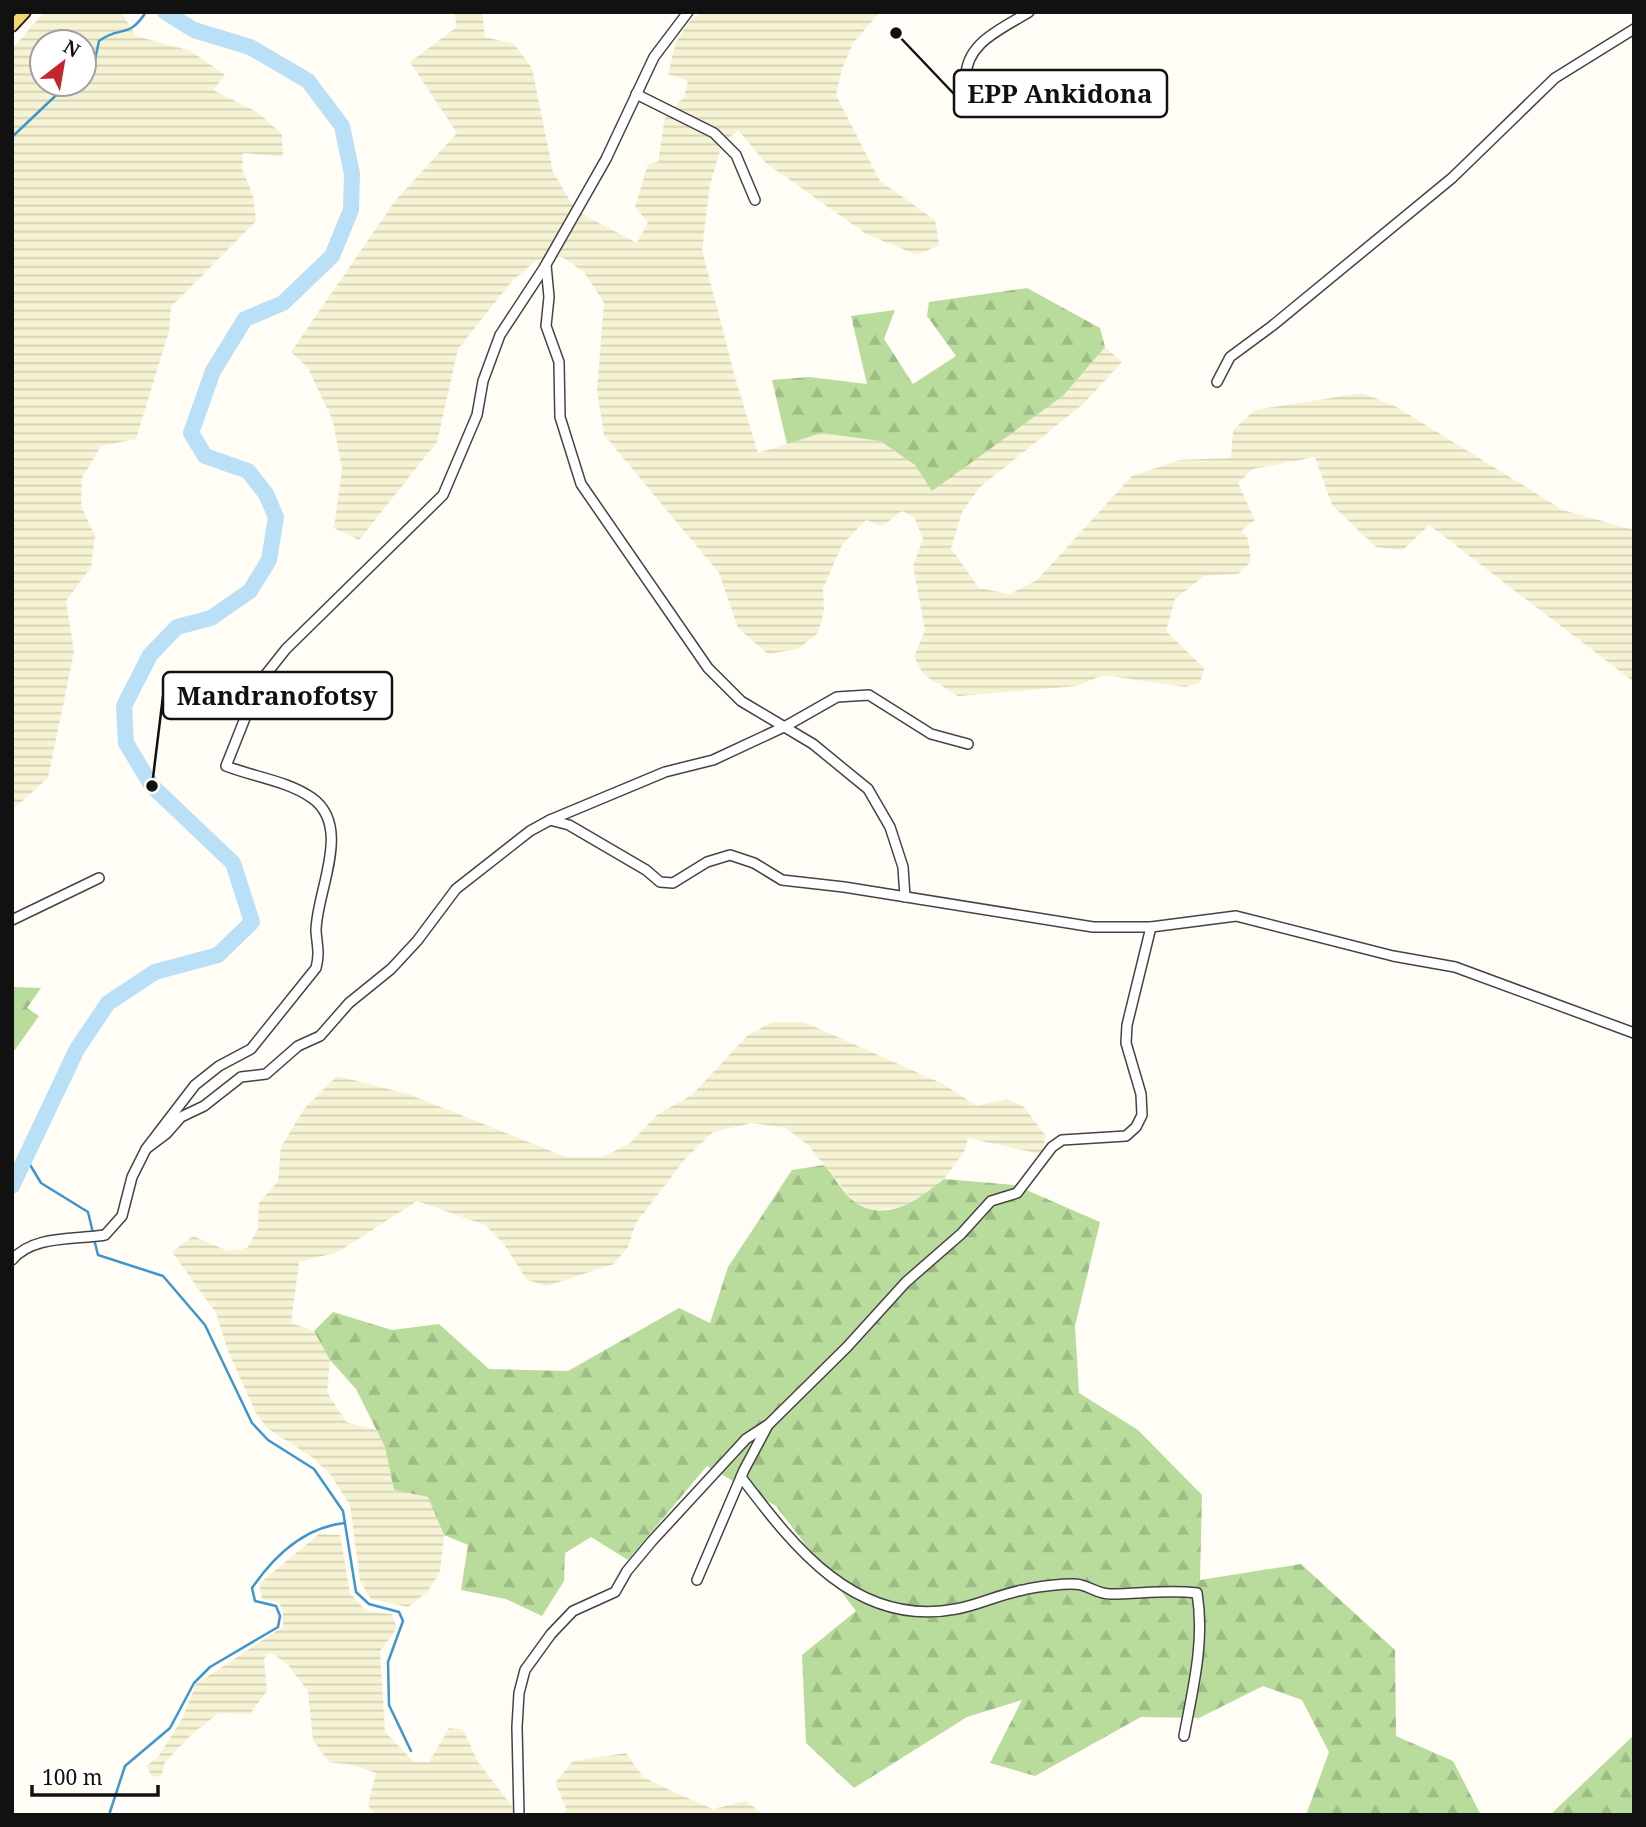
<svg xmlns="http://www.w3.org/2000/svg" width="1646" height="1827" font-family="'Noto Serif',serif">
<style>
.farmland{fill:url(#farmland-rules);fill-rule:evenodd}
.forest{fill:url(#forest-firs)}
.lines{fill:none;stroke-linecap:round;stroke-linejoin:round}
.stream{stroke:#3f96cf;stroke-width:2.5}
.river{stroke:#b9e0f7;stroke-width:16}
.minor-casing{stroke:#444;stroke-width:12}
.major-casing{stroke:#222;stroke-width:14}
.minor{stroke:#fff;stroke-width:9}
.major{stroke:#f9d66b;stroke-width:10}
.leader{fill:none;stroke:#111;stroke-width:2.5}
.callout-dot{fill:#111;stroke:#fff;stroke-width:2.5}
.callout{fill:#fff;stroke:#111;stroke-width:2.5}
.callout-label{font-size:26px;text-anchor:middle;font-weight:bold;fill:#111}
</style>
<defs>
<pattern id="farmland-rules" width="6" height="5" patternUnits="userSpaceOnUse" patternTransform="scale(1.75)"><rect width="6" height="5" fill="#f6f3d4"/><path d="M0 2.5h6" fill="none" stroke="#d2cfb5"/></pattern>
<pattern id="forest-firs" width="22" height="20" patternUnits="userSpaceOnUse" patternTransform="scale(1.75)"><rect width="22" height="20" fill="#b9dc9c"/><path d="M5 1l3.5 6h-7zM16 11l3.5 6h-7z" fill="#9ebc85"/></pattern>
</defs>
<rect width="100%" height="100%" fill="#fffdf5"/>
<g class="farmland">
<path d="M44 12H121L136 36 191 51 225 75 213 90 257 112 282 134 283 157 243 153 242 169 253 195 256 221 171 307 169 331 136 439 101 446 82 478 81 506 95 536 91 567 66 601 74 652 48 778 12 810V49ZM42 42H84V84H42Z"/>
<polygon points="454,12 482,12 485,37 514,44 532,68 553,172 576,211 637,243 648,222 635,207 648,164 658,162 665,117 684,97 688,81 668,74 676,42 689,22 701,12 880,12 853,43 842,69 836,95 880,181 935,220 939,245 917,255 866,234 766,163 738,130 722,144 710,185 702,250 735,377 758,453 821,433 880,441 915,465 932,490 1063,396 1105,347 1122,362 1082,405 980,487 962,512 951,548 979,588 1010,594 1037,580 1132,476 1180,460 1231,458 1233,430 1255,410 1362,393 1395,406 1563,510 1634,530 1634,682 1429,525 1403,550 1376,547 1332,505 1315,457 1253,469 1238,483 1255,520 1241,531 1248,538 1251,562 1238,574 1204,576 1175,599 1166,631 1204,668 1200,683 1185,687 1103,675 1077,686 958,696 924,675 914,657 925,630 913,566 923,539 914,517 902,511 882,526 866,520 842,545 823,589 824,611 818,633 798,649 768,654 738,628 719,573 604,435 597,390 604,303 584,272 562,257 537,260 512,281 458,349 437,442 359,540 334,528 342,469 333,421 308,368 291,352 395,201 457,133 410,62 457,27"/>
<polygon points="772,1022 804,1022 943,1084 977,1106 1007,1099 1024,1107 1046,1136 1041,1154 968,1138 964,1152 944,1179 908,1207 874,1210 854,1202 808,1145 786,1128 752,1123 713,1132 685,1159 636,1223 628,1247 614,1264 546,1286 527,1280 504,1244 485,1225 417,1201 338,1252 299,1262 291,1323 314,1331 330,1360 327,1392 346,1422 376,1430 385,1447 394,1490 428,1497 444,1535 440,1573 427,1592 408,1607 371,1599 360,1581 350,1505 330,1474 312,1457 267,1428 257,1415 228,1351 216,1313 172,1252 193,1236 228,1251 247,1248 258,1229 259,1203 278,1181 281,1147 304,1109 337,1076 408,1094 566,1157 603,1157 630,1143 658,1114 692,1095 747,1036"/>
<polygon points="319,1534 340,1535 350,1593 366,1611 392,1614 397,1628 380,1651 385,1732 414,1762 429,1762 449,1728 463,1730 478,1762 515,1810 512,1815 375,1815 368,1805 376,1773 353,1765 329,1762 313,1740 308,1691 288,1665 270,1652 264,1659 267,1691 250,1714 219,1713 192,1734 165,1762 161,1777 152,1776 146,1766 158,1757 182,1719 196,1684 283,1627 283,1610 278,1602 262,1599 259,1584"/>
<polygon points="626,1753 643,1777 674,1792 713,1809 746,1801 764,1815 559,1815 567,1810 555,1783 573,1761"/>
</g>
<g class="forest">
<polygon points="1027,288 1100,328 1105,347 1063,396 932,491 915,465 880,441 821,433 787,444 772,380 809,377 867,384 851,316 895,310 884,339 913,384 956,356 927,316 929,302"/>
<polygon points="12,987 41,988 27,1008 39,1016 12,1054"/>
<path d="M824 1165C834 1176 844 1195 856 1203 889 1223 919 1199 944 1179L1015 1185 1100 1222 1075 1326 1079 1393 1138 1430 1202 1495 1200 1580 1301 1564 1395 1650 1396 1736 1453 1761 1481 1815H1306L1329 1752 1302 1700 1263 1686 1199 1718 1141 1717 1035 1776 990 1763 1022 1700 967 1717 854 1788 806 1743 802 1655 856 1611 776 1506 707 1466 628 1560 591 1537 565 1553 564 1581 542 1616 506 1599 461 1590 468 1545 444 1535 428 1497 394 1490 385 1447 356 1389 330 1360 314 1331 333 1312 392 1330 439 1324 489 1369 568 1371 679 1308 710 1323 728 1267 792 1170Z"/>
<polygon points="1634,1735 1634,1815 1550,1815"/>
</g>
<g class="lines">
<g class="stream">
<path d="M84 71 94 64 99 41C120 25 128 40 146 12"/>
<polyline points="12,137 68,84"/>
<polyline points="26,1158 41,1183 88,1212 93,1233"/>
<polyline points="94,1239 98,1255 163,1276 205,1325 252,1423 268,1440 314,1469 343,1511 356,1592 369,1604 399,1612 403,1621 388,1662 389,1705 411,1751"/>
<path d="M109 1815 125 1766 170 1728 194 1683 210 1667 278 1627 280 1616 276 1606 255 1601 252 1588C274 1556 304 1527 345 1523"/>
</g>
<polyline class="river" points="12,1186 77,1049 108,1003 155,972 218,955 252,922 233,863 152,786 126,743 124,706 150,655 177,627 211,618 250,591 269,560 276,517 266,494 248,471 205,456 191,433 213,371 245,319 283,303 332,256 351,210 352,174 342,126 308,81 250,47 194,30 165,12"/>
<g class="minor-casing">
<g id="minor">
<path d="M966 80C964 43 1002 29 1029 12"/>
<polyline points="636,94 714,133 736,155 755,200"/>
<polyline points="546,265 549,297 546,326 559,362 560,417 581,484 708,668 741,701 813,744 868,789 890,827 903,867 905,897"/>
<polyline points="1217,382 1230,357 1272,326 1452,178 1555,78 1634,29"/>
<polyline points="550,820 665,772 713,760 786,726 837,697 869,695 931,734 968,744"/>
<polyline points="12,920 99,878"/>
<polyline points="146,1149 166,1134 181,1117 204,1106 241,1077 266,1074 298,1046 320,1036 349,1003 391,969 417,941 456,889 530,831 550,820 569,825 646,870 660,882 673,883 707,862 730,855 754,863 782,880 844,887 1093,927 1151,927 1236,916 1393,956 1455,967 1634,1033"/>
<path d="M12 1260C33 1235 74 1240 105 1235L122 1216 132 1177 146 1149 195 1085 219 1066 251 1049 316 968C320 953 317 945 316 931 316 892 353 827 312 798 288 781 254 777 226 766L259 683 286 649 443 495 477 415 483 381 500 335 544 268 606 159 654 57 688 12"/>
<path d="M741 1477C794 1547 856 1628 956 1609 979 1605 1000 1594 1023 1590 1035 1587 1070 1582 1081 1585 1093 1588 1098 1594 1111 1594 1140 1594 1168 1589 1197 1593 1205 1641 1193 1688 1184 1736"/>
<polyline points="697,1580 744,1470 768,1425"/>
<polyline points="519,1815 517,1727 519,1693 525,1670 551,1634 573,1611 615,1592 627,1571 652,1541 746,1439 769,1424 847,1347 906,1282 961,1234 991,1201 1017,1193 1052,1147 1062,1140 1126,1136 1136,1127 1142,1115 1141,1094 1126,1043 1127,1025 1151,927"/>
</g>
</g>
<g class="major-casing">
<polyline id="major" points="12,26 25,12"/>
</g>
<use href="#minor" class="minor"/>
<use href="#major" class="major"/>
</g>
<path class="leader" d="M896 33L954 94M152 786L163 696"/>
<g class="callout-dot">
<circle cx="896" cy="33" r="7"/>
<circle cx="152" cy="786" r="7"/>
</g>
<g class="callout">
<rect x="954" y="70" width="213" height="47" rx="7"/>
<rect x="163" y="672" width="229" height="47" rx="7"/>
</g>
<g class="callout-label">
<text x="1060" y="103">EPP Ankidona</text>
<text x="277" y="705">Mandranofotsy</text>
</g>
<rect width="1646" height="1827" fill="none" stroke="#111111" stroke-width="28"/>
<g transform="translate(63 63) rotate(31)"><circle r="33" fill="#ffffff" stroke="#a0a0a0" stroke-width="2"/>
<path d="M0-5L12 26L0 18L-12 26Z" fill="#c4262e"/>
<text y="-10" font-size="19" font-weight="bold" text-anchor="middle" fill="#111111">N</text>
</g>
<path d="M32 1785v10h126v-10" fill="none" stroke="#111111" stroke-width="3.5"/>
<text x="42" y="1785" font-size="21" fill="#111111" stroke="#ffffff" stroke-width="5" paint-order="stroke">100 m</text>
</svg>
